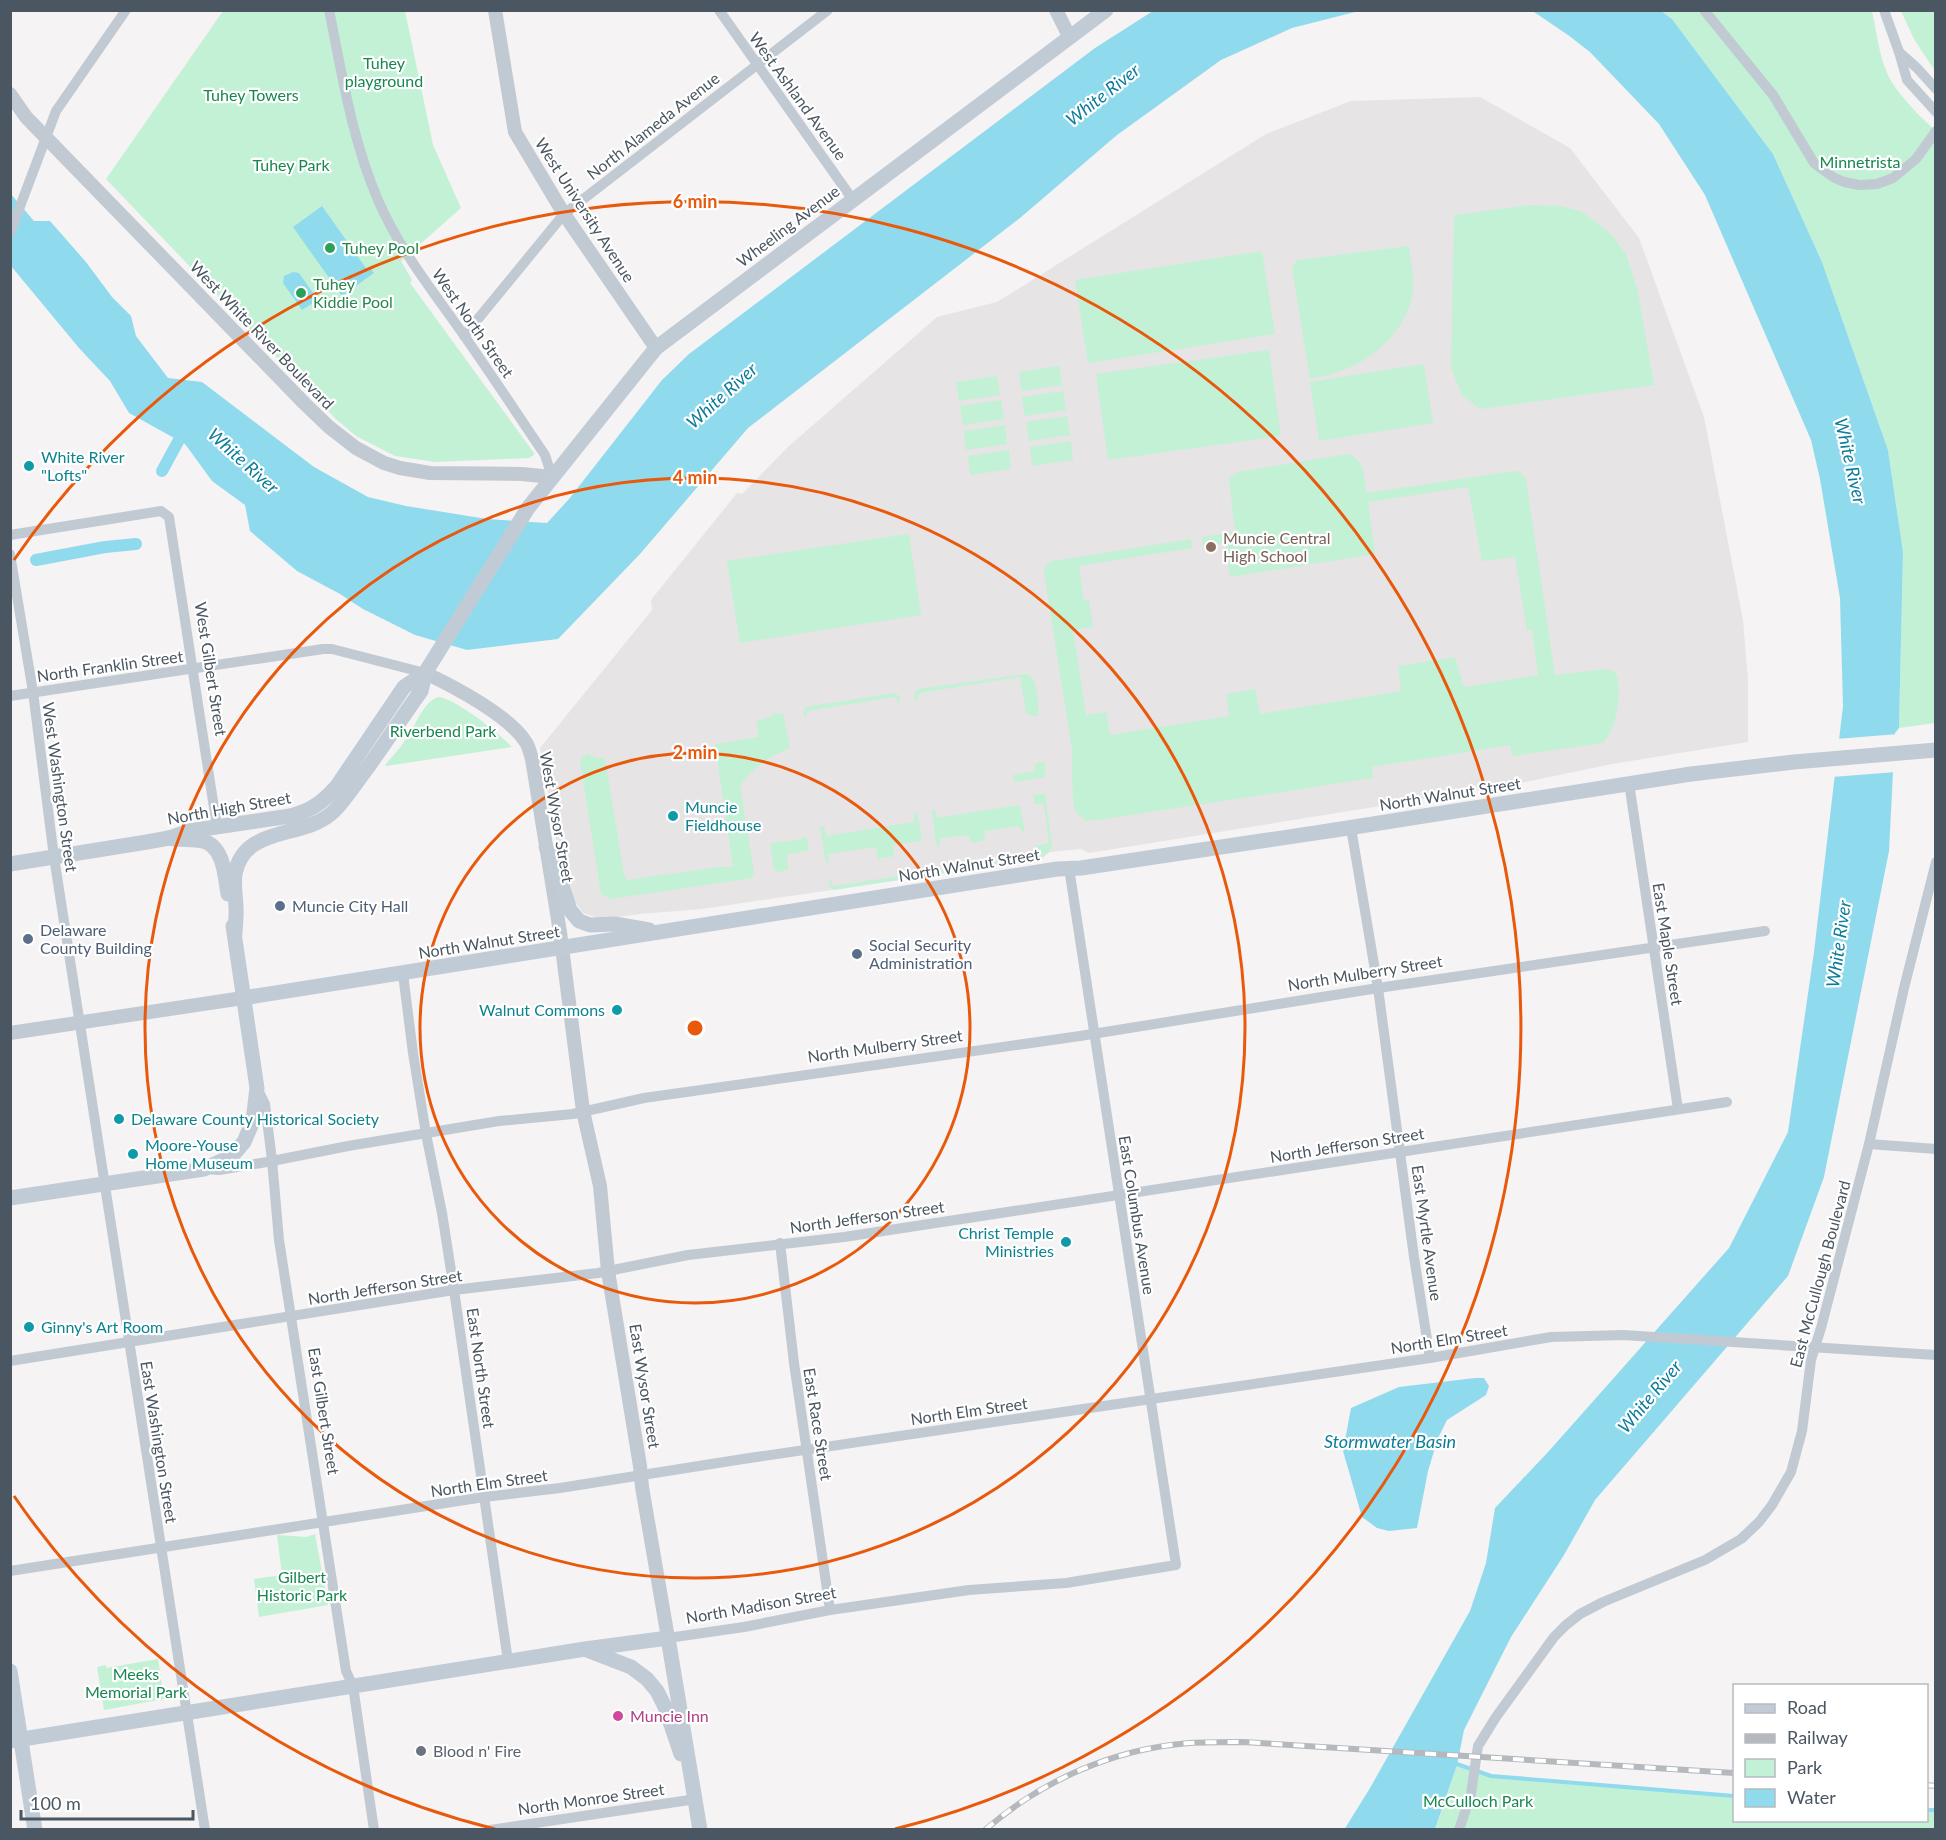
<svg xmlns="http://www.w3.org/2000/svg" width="1946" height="1840" font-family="Lato,sans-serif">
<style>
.education{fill:#e6e4e5}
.green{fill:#c3f1d5}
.water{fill:#90daee}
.pier{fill:#f5f3f3}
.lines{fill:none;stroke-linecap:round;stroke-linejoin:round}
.stream{stroke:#90daee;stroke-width:4}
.canal{stroke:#90daee;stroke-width:12}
.minor{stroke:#c1cad2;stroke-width:10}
.tertiary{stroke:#c1cad2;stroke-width:14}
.secondary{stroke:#c1cbd6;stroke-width:15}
.rail-casing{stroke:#b5b8bd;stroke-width:6}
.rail{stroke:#fff;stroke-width:4;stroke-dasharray:11;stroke-linecap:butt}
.ring{fill:none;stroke:#e8590c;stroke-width:3}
.leisure-dot{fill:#2e9e5b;stroke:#fff;stroke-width:2}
.culture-dot{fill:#0f9aa8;stroke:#fff;stroke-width:2}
.education-dot{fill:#8d6e63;stroke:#fff;stroke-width:2}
.service-dot{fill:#5c6f8a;stroke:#fff;stroke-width:2}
.hotel-dot{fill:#d1479c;stroke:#fff;stroke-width:2}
.worship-dot{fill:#6b7280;stroke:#fff;stroke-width:2}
.labels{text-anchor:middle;stroke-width:4.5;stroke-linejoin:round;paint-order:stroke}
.park-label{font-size:16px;fill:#17864f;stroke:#fff}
.street-label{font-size:16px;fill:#4a5661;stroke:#fff}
.leisure-label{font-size:16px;fill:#27864d;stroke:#fff;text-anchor:start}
.culture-label{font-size:16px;fill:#0d838f;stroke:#fff;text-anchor:start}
.education-label{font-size:16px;fill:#785e54;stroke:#fff;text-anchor:start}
.service-label{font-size:16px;fill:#4e5e75;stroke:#fff;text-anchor:start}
.hotel-label{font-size:16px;fill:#b23c85;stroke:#fff;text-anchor:start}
.worship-label{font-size:16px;fill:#5b616d;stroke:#fff;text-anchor:start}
.water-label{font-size:18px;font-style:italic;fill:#0c7c9b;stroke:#fff}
.centre{fill:#e8590c;stroke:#fff;stroke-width:3}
.ring-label{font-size:18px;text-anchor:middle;font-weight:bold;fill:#e8590c;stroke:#fff;stroke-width:4.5;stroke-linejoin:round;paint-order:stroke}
</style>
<rect width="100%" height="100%" fill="#f5f3f3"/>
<polygon class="education" points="1480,97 1570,148 1639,238 1704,417 1743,620 1748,680 1748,742 1612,764 1511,785 1089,853 1080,849 1050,852 1041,859 702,909 640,914 602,919 583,913 573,899 567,867 557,846 540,748 652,610 651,600 737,493 742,494 789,446 937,317 997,302 1266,134 1351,101"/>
<g class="green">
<polygon points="223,11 405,11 433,145 461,208 401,261 412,280 410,283 534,453 534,455 529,458 435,462 395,456 356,436 336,419 106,179"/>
<path d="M1661 11H1872C1877 34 1880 64 1893 84 1902 98 1923 120 1935 130V723L1899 728 1903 552 1888 450 1822 262 1773 154 1672 19Z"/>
<polygon points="1901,11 1935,11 1935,71 1914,39"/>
<polygon points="1529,205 1560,206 1581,211 1610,233 1626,254 1638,292 1654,385 1480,409 1462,395 1451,368 1454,215"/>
<path d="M1409 246C1411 264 1416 284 1411 301 1397 347 1354 372 1310 379L1292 268 1297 260Z"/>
<polygon points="1262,251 1275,334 1088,363 1075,280"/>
<polygon points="1269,350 1281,436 1108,460 1096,374"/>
<polygon points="1424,364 1433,423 1319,441 1310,382"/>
<polygon points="1059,366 1062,385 1021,391 1019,372"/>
<polygon points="997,376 1000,395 959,401 956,382"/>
<polygon points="1063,391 1066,410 1025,416 1022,397"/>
<polygon points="1001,400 1004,419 963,425 960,406"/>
<polygon points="1067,416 1070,435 1029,441 1026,422"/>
<polygon points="1005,425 1007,444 966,450 964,431"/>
<polygon points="1071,441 1073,460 1032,466 1030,447"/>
<polygon points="1009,450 1011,469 970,475 968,456"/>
<path d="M1348 454C1366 461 1363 476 1367 493L1513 471 1520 472 1526 479 1555 675 1606 669 1615 672C1624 688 1616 731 1603 743L1512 756 1510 745 1372 767 1373 778 1098 820 1097 819 1087 821 1079 816 1074 808 1072 781V750L1044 572 1046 565 1052 561 1191 539 1192 548 1079 566 1084 601 1089 600 1093 627 1073 630 1086 715 1106 712 1110 735 1229 716 1226 694 1255 689 1260 714 1401 691 1398 666 1455 657 1464 687 1538 675 1532 630 1527 631 1515 557 1482 561 1468 487 1368 502 1375 554 1230 577 1225 543 1203 546 1202 537 1235 532 1229 479 1238 472Z"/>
<polygon points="909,534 921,615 740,643 727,561"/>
<path d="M1026 674C1039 678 1037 701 1039 714L1037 716 1029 715 1026 712 1020 677 919 693 918 700 915 701 914 694 918 689Z"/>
<polygon points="894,693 899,696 900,702 898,704 895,697 807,711 807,716 803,717 805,707"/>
<path d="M438 697C455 698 500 734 512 747L386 766 385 765C392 757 400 748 406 739 416 726 422 703 438 697Z"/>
<path d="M775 713 783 714 790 747C786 751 782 751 777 754 763 761 748 773 740 786L754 872 752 878 611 899 601 894 580 760 587 754 597 758H605L624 874 627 880 719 867H733L715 744 758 737 757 721 772 716Z"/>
<polygon points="1040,762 1045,762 1045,777 1014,782 1013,775 1035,771 1035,764"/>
<polygon points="1045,794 1052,845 1049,852 1039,858 834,890 829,886 829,879 831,879 832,886 1037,856 1036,848 1037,846 1049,843 1044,804 1035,804 1033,795"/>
<polygon points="1020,805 1025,832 1023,834 1019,826 984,831 985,840 972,843 968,835 940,838 940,845 939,847 936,844 932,810 935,810 938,818"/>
<polygon points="915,812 917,813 922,841 892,845 894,856 878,859 876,847 828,854 829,862 826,863 820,827 824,826 826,836 914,822 914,813"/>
<polygon points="806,836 809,850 787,855 788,870 777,872 774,870 770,843 797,840"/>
<polygon points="315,1534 328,1605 259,1617 254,1579 282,1575 277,1535 306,1537"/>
<polygon points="158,1659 164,1699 104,1710 97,1667 106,1665 106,1668"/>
<polygon points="1457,1765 1491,1776 1734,1796 1734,1820 1926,1820 1927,1810 1936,1810 1935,1830 1435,1830"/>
</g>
<g class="water">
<polygon points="1153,11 1359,11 1292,28 1221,60 1117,135 1020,218 748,428 640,554 558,639 467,650 415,635 363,609 340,594 297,571 250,531 245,505 212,481 185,444 129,413 110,381 79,348 11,266 10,193 34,221 50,221 86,262 112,297 131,316 136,336 168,378 202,382 314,467 368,497 406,506 487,519 547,523 569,499 662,380 689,354 1095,48"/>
<polygon points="1527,11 1661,11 1672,19 1773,154 1822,262 1888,450 1903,552 1899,728 1895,733 1889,851 1824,1177 1788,1276 1595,1500 1564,1555 1511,1637 1464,1730 1457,1765 1435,1829 1344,1830 1370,1788 1470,1611 1486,1563 1495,1508 1549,1451 1729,1248 1788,1132 1814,952 1843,706 1840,598 1820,479 1811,440 1705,195 1659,124 1590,52 1568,35 1534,12"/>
<polygon points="322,206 368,271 371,269 374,273 342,296 293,227"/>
<polygon points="293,272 299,273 318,300 302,310 283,283 284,276"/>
<polygon points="1475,1378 1484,1378 1489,1386 1486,1395 1447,1420 1438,1438 1428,1471 1417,1528 1389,1531 1377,1528 1362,1517 1343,1451 1351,1408 1399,1387"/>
</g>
<polygon class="pier" points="1898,734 1896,772 1832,777 1836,739"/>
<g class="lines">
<g class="stream">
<polyline points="1454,1763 1491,1776 1734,1796"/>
<polyline points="1926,1810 1936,1810"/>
</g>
<g class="canal">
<polyline points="162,471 186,427"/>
<polyline points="36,560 105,547 136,544"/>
</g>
<g class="minor">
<path d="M329 10C342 74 352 140 378 200 399 249 433 291 463 334 491 374 518 415 545 455L552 477"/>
<polyline points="719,10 853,200"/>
<polyline points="1704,10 1773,95 1814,163 1833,177 1844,182 1859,185 1877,184 1893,178 1916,159 1936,131"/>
<polyline points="1884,10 1899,52 1907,80 1936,112"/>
<polyline points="1899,52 1917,68 1936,89"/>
<polyline points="10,233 56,111 126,10"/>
<polyline points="464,336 564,214 828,10"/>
<polyline points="10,535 161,511 169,517 217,827"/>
<polyline points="10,554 33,692 54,857 205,1830"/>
<polyline points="10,696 323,649 332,649 425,673"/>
<polyline points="1629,783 1678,1109"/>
<polyline points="1351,828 1378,988 1414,1257 1430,1358"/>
<polyline points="403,974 413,1053 426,1134 442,1213 454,1290 508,1661"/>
<polyline points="258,1090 265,1104 272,1160 279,1240 346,1671 353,1686 374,1830"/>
<polyline points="1869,1144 1936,1149"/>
<polyline points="206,1169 219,1170 267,1162 348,1146 499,1121 573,1114 644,1098 1080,1036 1378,988 1765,931"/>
<polyline points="780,1243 794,1363 830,1610"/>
<polyline points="10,1361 454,1290 598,1273 688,1255 844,1237 1727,1102"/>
<polyline points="10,1571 484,1497 560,1488 743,1459 1430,1358 1551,1337 1623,1335 1936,1355"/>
<polyline points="668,1638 744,1627 830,1610 969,1590 1066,1583 1176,1565 1069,868"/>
<polyline points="490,1830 696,1799"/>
<polyline points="1459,1830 1471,1794 1478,1746 1496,1717 1554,1637 1566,1625 1580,1614 1603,1602 1705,1560 1741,1539 1759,1522 1772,1505 1791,1472 1802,1431 1811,1360 1821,1328 1869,1144 1904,988 1936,862"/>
</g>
<g class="tertiary">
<polyline points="495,10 515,132 564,214 656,348"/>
<polyline points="1056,10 1069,36"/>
<polyline points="10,94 26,117 304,403 329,427 356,448 384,463 400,468 430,473 522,474 552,477"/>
<path d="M425 673C453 686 508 715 525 741 529 746 530 753 532 759L560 932 583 1111 600 1186 608 1271 640 1466 642 1487 668 1638"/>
<polyline points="10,1033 243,998"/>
</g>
<g class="secondary">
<path d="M169 838C180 840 192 839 203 841 224 846 225 877 228 894"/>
<polyline points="546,847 559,876 570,910 579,921 590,925 615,924 649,930"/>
<path d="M10 864 147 842 169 838 189 831 290 816C311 811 323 802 337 786L404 687 425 673"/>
<path d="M235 934C235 928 236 922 236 916 237 902 233 888 235 874 244 824 305 840 334 811 347 798 357 781 368 767 386 742 403 716 421 691L425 673 528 508 656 348 1106 10"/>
<polyline points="243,998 1057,869 1081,868 1335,830 1691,774 1794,762 1936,750"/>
<polyline points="10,1198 204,1169 232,1156 244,1142 253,1121 257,1088 233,926"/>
<polyline points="587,1650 631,1667 647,1679 657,1691 665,1707 681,1754"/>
<polyline points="10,1671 35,1830"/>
<polyline points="10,1741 585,1649 668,1638 700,1830"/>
</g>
<g class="rail-casing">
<g id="rail">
<polyline points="1926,1785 1936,1786"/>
<path d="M985 1830C1042 1780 1114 1749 1189 1743 1207 1742 1226 1742 1244 1742L1734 1773"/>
</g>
</g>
<use href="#rail" class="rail"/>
</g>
<g class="ring">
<circle cx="695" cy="1028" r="275"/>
<circle cx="695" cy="1028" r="550"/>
<path d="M495 1829A826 826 0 0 1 14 1496M14 560A826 826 0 1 1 895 1829"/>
</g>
<g class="leisure-dot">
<circle cx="330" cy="248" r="6"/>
<circle cx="301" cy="293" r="6"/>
</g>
<g class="culture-dot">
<circle cx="29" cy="466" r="6"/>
<circle cx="673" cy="816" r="6"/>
<circle cx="617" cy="1010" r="6"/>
<circle cx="119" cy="1119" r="6"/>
<circle cx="133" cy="1154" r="6"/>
<circle cx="1066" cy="1242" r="6"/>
<circle cx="29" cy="1327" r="6"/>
</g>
<circle class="education-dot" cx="1211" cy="547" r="6"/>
<g class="service-dot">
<circle cx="280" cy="906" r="6"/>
<circle cx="28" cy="939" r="6"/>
<circle cx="857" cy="954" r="6"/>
</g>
<circle class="hotel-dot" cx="618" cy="1716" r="6"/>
<circle class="worship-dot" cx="421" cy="1751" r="6"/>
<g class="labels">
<g class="park-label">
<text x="384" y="69">Tuhey<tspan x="384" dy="18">playground</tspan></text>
<text x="251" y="101">Tuhey Towers</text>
<text x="1860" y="168">Minnetrista</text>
<text x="291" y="171">Tuhey Park</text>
<text x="443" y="737">Riverbend Park</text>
<text x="302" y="1583">Gilbert<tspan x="302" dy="18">Historic Park</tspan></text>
<text x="136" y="1680">Meeks<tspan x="136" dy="18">Memorial Park</tspan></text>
<text x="1478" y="1807">McCulloch Park</text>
</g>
<g class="street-label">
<text transform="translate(798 96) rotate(54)" y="6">West Ashland Avenue</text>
<text transform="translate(653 126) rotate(-38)" y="6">North Alameda Avenue</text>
<text transform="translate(585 210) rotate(57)" y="6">West University Avenue</text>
<text transform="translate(788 226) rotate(-37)" y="6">Wheeling Avenue</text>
<text transform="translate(473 323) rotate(55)" y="6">West North Street</text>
<text transform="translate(262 335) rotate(46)" y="6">West White River Boulevard</text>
<text transform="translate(110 666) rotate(-8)" y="6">North Franklin Street</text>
<text transform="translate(211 669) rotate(81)" y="6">West Gilbert Street</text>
<text transform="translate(60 787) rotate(82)" y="6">West Washington Street</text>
<text transform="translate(1450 794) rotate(-9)" y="6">North Walnut Street</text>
<text transform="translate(229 808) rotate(-10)" y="6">North High Street</text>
<text transform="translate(557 817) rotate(80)" y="6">West Wysor Street</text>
<text transform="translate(969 865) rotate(-9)" y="6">North Walnut Street</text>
<text transform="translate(489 942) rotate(-9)" y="6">North Walnut Street</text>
<text transform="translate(1668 944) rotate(81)" y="6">East Maple Street</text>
<text transform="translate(1365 973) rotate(-9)" y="6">North Mulberry Street</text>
<text transform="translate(885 1046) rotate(-8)" y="6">North Mulberry Street</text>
<text transform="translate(1347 1145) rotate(-9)" y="6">North Jefferson Street</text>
<text transform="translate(1137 1215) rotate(81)" y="6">East Columbus Avenue</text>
<text transform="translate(867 1217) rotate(-8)" y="6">North Jefferson Street</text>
<text transform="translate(1427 1233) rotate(82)" y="6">East Myrtle Avenue</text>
<text transform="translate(1820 1274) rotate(-75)" y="6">East McCullough Boulevard</text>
<text transform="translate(385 1287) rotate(-9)" y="6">North Jefferson Street</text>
<text transform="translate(1449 1339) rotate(-9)" y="6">North Elm Street</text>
<text transform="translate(481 1368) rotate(82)" y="6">East North Street</text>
<text transform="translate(645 1386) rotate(81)" y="6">East Wysor Street</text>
<text transform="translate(324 1411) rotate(81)" y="6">East Gilbert Street</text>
<text transform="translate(969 1411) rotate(-8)" y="6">North Elm Street</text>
<text transform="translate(818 1424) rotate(81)" y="6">East Race Street</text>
<text transform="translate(159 1442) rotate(81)" y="6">East Washington Street</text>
<text transform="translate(489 1483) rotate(-8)" y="6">North Elm Street</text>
<text transform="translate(761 1605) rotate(-10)" y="6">North Madison Street</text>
<text transform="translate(591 1799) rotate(-8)" y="6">North Monroe Street</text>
</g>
<g class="leisure-label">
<text x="342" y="254">Tuhey Pool</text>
<text x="313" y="290">Tuhey<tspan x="313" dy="18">Kiddie Pool</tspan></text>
</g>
<g class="culture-label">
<text x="41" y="463">White River<tspan x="41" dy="18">"Lofts"</tspan></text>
<text x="685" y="813">Muncie<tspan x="685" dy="18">Fieldhouse</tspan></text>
<text x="605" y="1016" text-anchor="end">Walnut Commons</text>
<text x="131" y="1125">Delaware County Historical Society</text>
<text x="145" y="1151">Moore-Youse<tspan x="145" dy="18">Home Museum</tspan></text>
<text x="1054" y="1239" text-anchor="end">Christ Temple<tspan x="1054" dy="18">Ministries</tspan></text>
<text x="41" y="1333">Ginny's Art Room</text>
</g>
<g class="education-label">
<text x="1223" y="544">Muncie Central<tspan x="1223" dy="18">High School</tspan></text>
</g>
<g class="service-label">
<text x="292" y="912">Muncie City Hall</text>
<text x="40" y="936">Delaware<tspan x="40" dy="18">County Building</tspan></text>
<text x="869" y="951">Social Security<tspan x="869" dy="18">Administration</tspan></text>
</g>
<g class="hotel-label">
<text x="630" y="1722">Muncie Inn</text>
</g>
<g class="worship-label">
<text x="433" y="1757">Blood n' Fire</text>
</g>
<g class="water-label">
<text transform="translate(1103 95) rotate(-38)" y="6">White River</text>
<text transform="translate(722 396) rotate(-42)" y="6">White River</text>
<text transform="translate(243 461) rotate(42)" y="6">White River</text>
<text transform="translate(1850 461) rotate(77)" y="6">White River</text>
<text transform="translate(1839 944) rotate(-82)" y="6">White River</text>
<text transform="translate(1650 1397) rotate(-50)" y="6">White River</text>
<text x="1390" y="1448">Stormwater Basin</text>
</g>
</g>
<circle cx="695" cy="1028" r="9" class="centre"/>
<g class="ring-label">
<text x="695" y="208">6 min</text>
<text x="695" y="484">4 min</text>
<text x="695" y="759">2 min</text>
</g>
<rect width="1946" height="1840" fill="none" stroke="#4a5661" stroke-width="24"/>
<rect x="1733" y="1684" width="195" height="138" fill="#ffffff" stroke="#b7bbc0" stroke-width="1.5"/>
<rect x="1745" y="1704" width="30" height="9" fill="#c1cbd6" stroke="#b7bbc0" stroke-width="1.5"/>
<text x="1787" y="1714" font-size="18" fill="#4a5661">Road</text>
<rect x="1745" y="1734" width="30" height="9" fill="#b5b8bd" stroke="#b7bbc0" stroke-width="1.5"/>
<text x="1787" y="1744" font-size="18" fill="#4a5661">Railway</text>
<rect x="1745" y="1759" width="30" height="18" fill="#c3f1d5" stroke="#b7bbc0" stroke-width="1.5"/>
<text x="1787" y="1774" font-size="18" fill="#4a5661">Park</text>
<rect x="1745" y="1789" width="30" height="18" fill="#90daee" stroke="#b7bbc0" stroke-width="1.5"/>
<text x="1787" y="1804" font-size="18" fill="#4a5661">Water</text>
<path d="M21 1810v9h172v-9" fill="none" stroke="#4a5661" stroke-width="3"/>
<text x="30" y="1810" font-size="18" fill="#4a5661" stroke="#ffffff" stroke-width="4.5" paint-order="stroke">100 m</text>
</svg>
